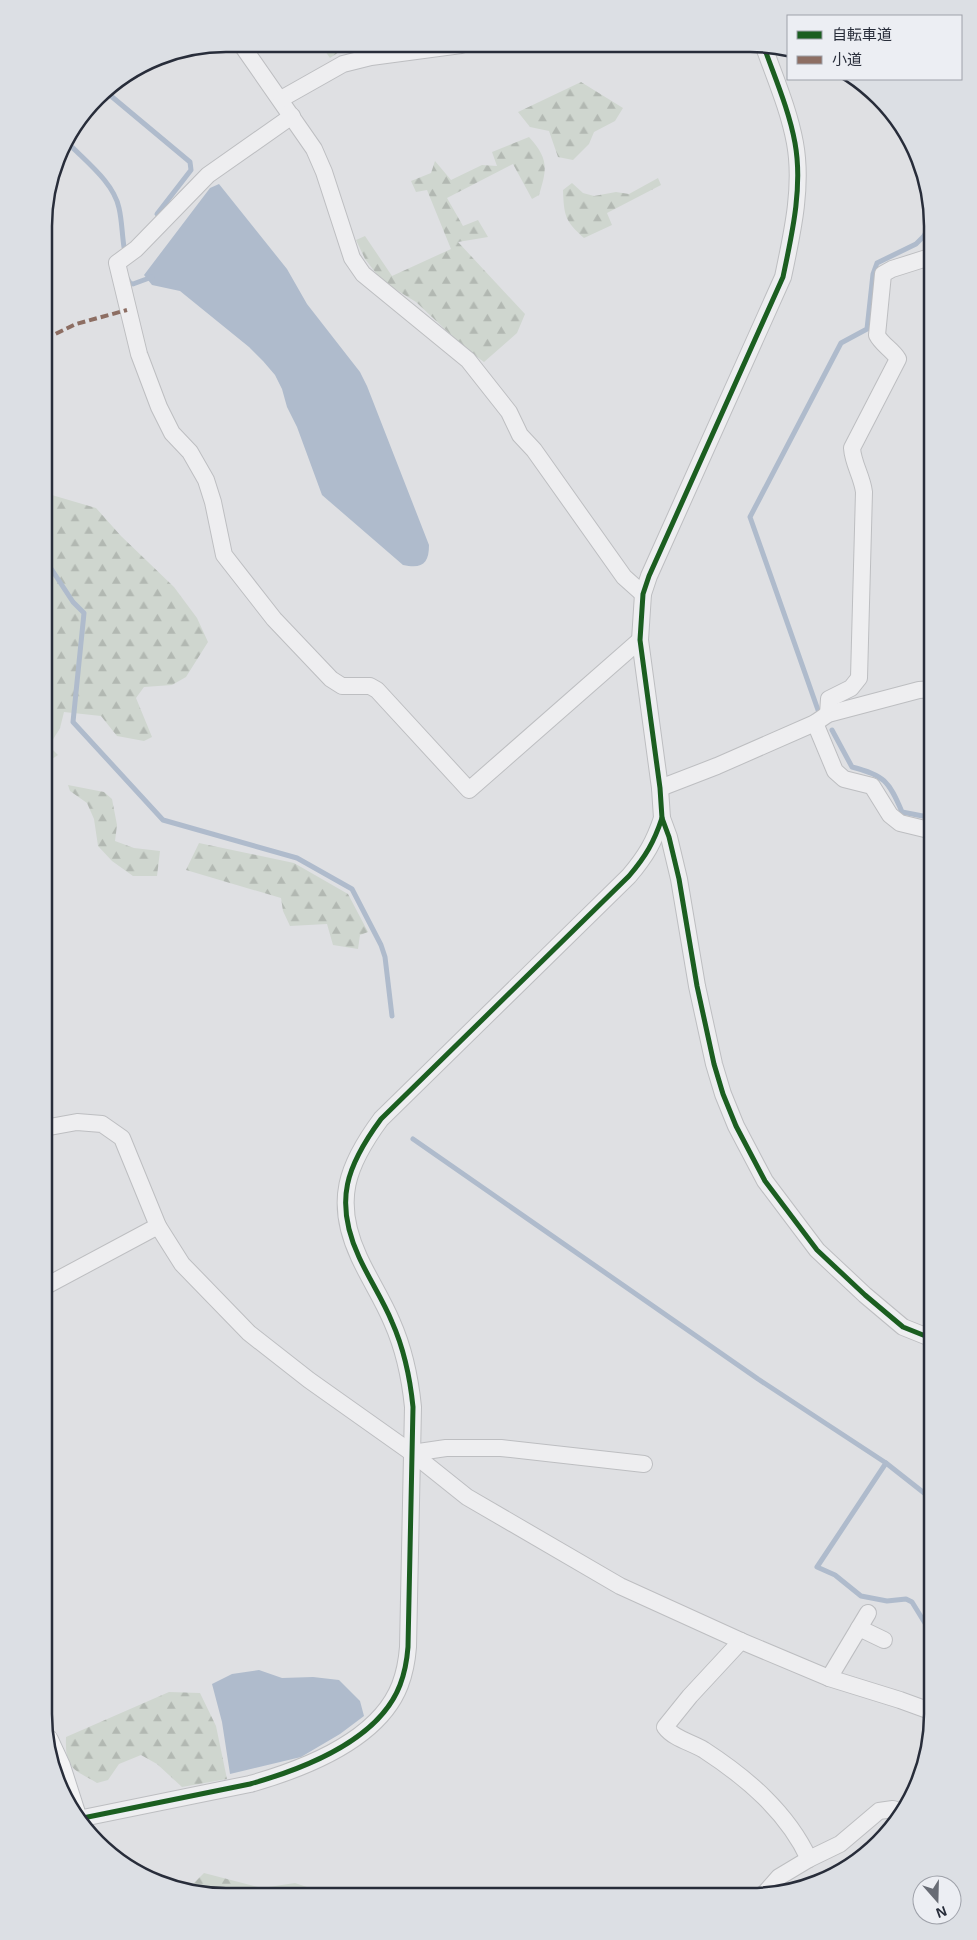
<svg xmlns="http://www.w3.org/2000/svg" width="977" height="1940" font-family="Helvetica,'Noto Sans JP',sans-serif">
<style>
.forest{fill:url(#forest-firs)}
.water{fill:#afbbcc}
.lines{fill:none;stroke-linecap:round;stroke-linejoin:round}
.stream{stroke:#afbbcc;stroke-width:5}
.minor-casing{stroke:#bdbec1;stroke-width:18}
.major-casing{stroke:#bbbdc1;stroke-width:22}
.minor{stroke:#eeeef0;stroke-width:16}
.major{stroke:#f3f3f4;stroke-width:20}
.quiet{stroke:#8d6e63;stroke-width:4;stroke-dasharray:8 4;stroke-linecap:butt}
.cycleway-casing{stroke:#eceef3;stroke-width:8}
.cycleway{stroke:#1b5e20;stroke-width:5}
.rim{fill:none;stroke:#282d3a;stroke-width:2.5}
</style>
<defs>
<pattern id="forest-firs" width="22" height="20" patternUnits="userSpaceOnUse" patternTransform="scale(1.25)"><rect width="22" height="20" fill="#cfd6cf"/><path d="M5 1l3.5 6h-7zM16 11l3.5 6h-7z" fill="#b2b8b2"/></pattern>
</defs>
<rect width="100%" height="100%" fill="#dfe0e3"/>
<g class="forest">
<polygon points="320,44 347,44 348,46 330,58"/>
<polygon points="581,82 623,108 615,121 594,132 589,144 573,160 558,157 549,131 530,127 518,112"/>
<path d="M529 137C549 159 547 169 539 195L532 199 513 164 447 198 463 226 478 220 488 237 458 242 525 314 517 333 484 362 466 349 416 302 382 281 365 259 356 240 365 236 392 276 451 249 427 190 416 192 411 181 431 173 435 161 451 180 482 165 497 166 492 152Z"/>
<path d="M658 178 661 185 607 213 612 225 584 238C565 221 564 216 563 190L572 183 583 193 594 196 616 192 629 194Z"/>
<polygon points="45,493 96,508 121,536 174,587 197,618 208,642 186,677 172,685 144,687 136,698 152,737 144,741 117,736 101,716 64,712 60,728 49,746 58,755 52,759 45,754"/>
<polygon points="68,785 104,792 112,799 117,825 115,841 134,848 160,851 157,876 133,876 112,861 98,846 94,819 87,803 70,791"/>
<polygon points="199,843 294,863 348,894 368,932 360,935 358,949 333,945 327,924 290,926 283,911 281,898 186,870"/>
<path d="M169 1692 200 1693 216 1726 227 1779 182 1787 157 1764 141 1755 119 1764 108 1780 97 1783C72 1768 65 1769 66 1737Z"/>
<polygon points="204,1873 262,1888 295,1883 331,1895 203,1895 185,1889 188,1889"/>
</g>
<g class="water">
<path d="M219 184 287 269 307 304 360 372 367 386 429 545C429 564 422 569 403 565L322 495 297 427 287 407 282 389 275 375 263 361 249 347 180 291 152 285 144 275 210 188Z"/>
<polygon points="259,1670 282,1678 313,1677 339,1680 360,1701 364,1716 340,1734 301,1757 230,1774 222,1722 212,1684 232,1674"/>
</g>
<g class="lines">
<g class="stream">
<polyline points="105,91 190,162 191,170 157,214"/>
<polyline points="908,145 908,148 915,155"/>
<path d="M72 147C89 164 114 184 119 208 122 221 122 234 124 247"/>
<polyline points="930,246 924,236 932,219"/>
<polyline points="127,278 130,283 133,284 152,277"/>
<polyline points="45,566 50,567 73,602 84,613 73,722 163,820 297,858 352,889 381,945 385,957 392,1016"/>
<polyline points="818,710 750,517 841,343 867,329 873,274 877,263 916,244 924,236"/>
<path d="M832 730 852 767C884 775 889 781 902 812L933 818"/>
<polyline points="413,1139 758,1379 886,1463 817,1567 835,1575 861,1596 887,1601 906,1599 912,1602 928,1628 933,1633"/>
<polyline points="886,1463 933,1500"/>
</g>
<g class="minor-casing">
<g id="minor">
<polyline points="241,44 314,149 324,172 352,258 363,274 468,360 509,412 520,435 534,450 624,577 643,594"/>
<path d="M764 47C775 78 789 110 795 143 803 187 792 234 783 277L649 576 643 594 640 640 660 788 662 818 669 837 679 879 697 986 714 1064 723 1094 736 1126 765 1181 817 1250 865 1295 903 1327 933 1339"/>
<polyline points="281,99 343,64 371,57 461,45"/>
<polyline points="292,116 208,175 136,249 117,263 139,354 159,407 172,433 190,452 206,480 213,502 224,555 274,619 331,679 342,686 370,686 377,690 469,790 640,640"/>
<path d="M828 714 829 699 851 688 859 678 864 492C862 476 853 464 852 448L898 359C892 349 882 345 877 335L883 274 892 269 933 256"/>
<polyline points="815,723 835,771 844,779 872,786 890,815 900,823 933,831"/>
<polyline points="660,788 717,766 815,723 828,714 919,690 933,689"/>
<polyline points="44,1128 77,1122 102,1124 122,1138 158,1226 182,1264 249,1333 309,1380 412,1453 467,1497 620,1586 741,1641 829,1678 900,1700 933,1712"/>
<polyline points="44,1287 158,1226"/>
<polyline points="412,1453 446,1448 501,1448 644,1464"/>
<polyline points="859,1628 884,1640"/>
<path d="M741 1641 690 1696 665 1727C674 1739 691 1742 704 1750 747 1778 787 1812 809 1859"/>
<polyline points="829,1678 868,1613"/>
<path d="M78 1819 250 1784C303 1769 379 1740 400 1685 405 1672 407 1660 408 1647L413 1407C410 1377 404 1349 392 1322 383 1300 369 1279 359 1257 333 1201 347 1165 381 1119L629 876C646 856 654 842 662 818"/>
<polyline points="764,1894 779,1877 809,1859 840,1844 879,1811 893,1809 903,1812"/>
</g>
</g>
<g class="major-casing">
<polyline id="major" points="48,1740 60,1766 76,1816"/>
</g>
<use href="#minor" class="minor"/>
<use href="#major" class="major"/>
<polyline class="quiet" points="45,339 76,324 127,310"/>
<g class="cycleway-casing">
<g id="cycleway">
<path d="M764 47C775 78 789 110 795 143 803 187 792 234 783 277L649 576 643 594 640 640 660 788 662 818 669 837 679 879 697 986 714 1064 723 1094 736 1126 765 1181 817 1250 865 1295 903 1327 933 1339"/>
<path d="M78 1819 250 1784C303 1769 379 1740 400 1685 405 1672 407 1660 408 1647L413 1407C410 1377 404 1349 392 1322 383 1300 369 1279 359 1257 333 1201 347 1165 381 1119L629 876C646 856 654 842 662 818"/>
</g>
</g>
<use href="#cycleway" class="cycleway"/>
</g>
<path d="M0 0H977V1940H0ZM226 52H750A174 174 0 0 1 924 226V1714A174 174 0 0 1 750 1888H226A174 174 0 0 1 52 1714V226A174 174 0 0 1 226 52Z" fill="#dcdfe4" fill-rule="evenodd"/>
<path class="rim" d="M226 52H750A174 174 0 0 1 924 226V1714A174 174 0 0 1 750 1888H226A174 174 0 0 1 52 1714V226A174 174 0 0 1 226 52Z"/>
<rect x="787" y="15" width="175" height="65" fill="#eceef3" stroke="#9ea1a9"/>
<rect x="797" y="31" width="25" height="8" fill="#1b5e20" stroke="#9ea1a9"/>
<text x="832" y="40" font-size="15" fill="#282d3a">自転車道</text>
<rect x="797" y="56" width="25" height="8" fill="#8d6e63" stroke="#9ea1a9"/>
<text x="832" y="65" font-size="15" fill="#282d3a">小道</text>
<g transform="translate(937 1900) rotate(160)"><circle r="24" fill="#eceef3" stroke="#9ea1a9"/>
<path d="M0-4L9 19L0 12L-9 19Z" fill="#686c75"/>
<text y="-8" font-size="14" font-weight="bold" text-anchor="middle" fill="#282d3a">N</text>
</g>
</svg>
